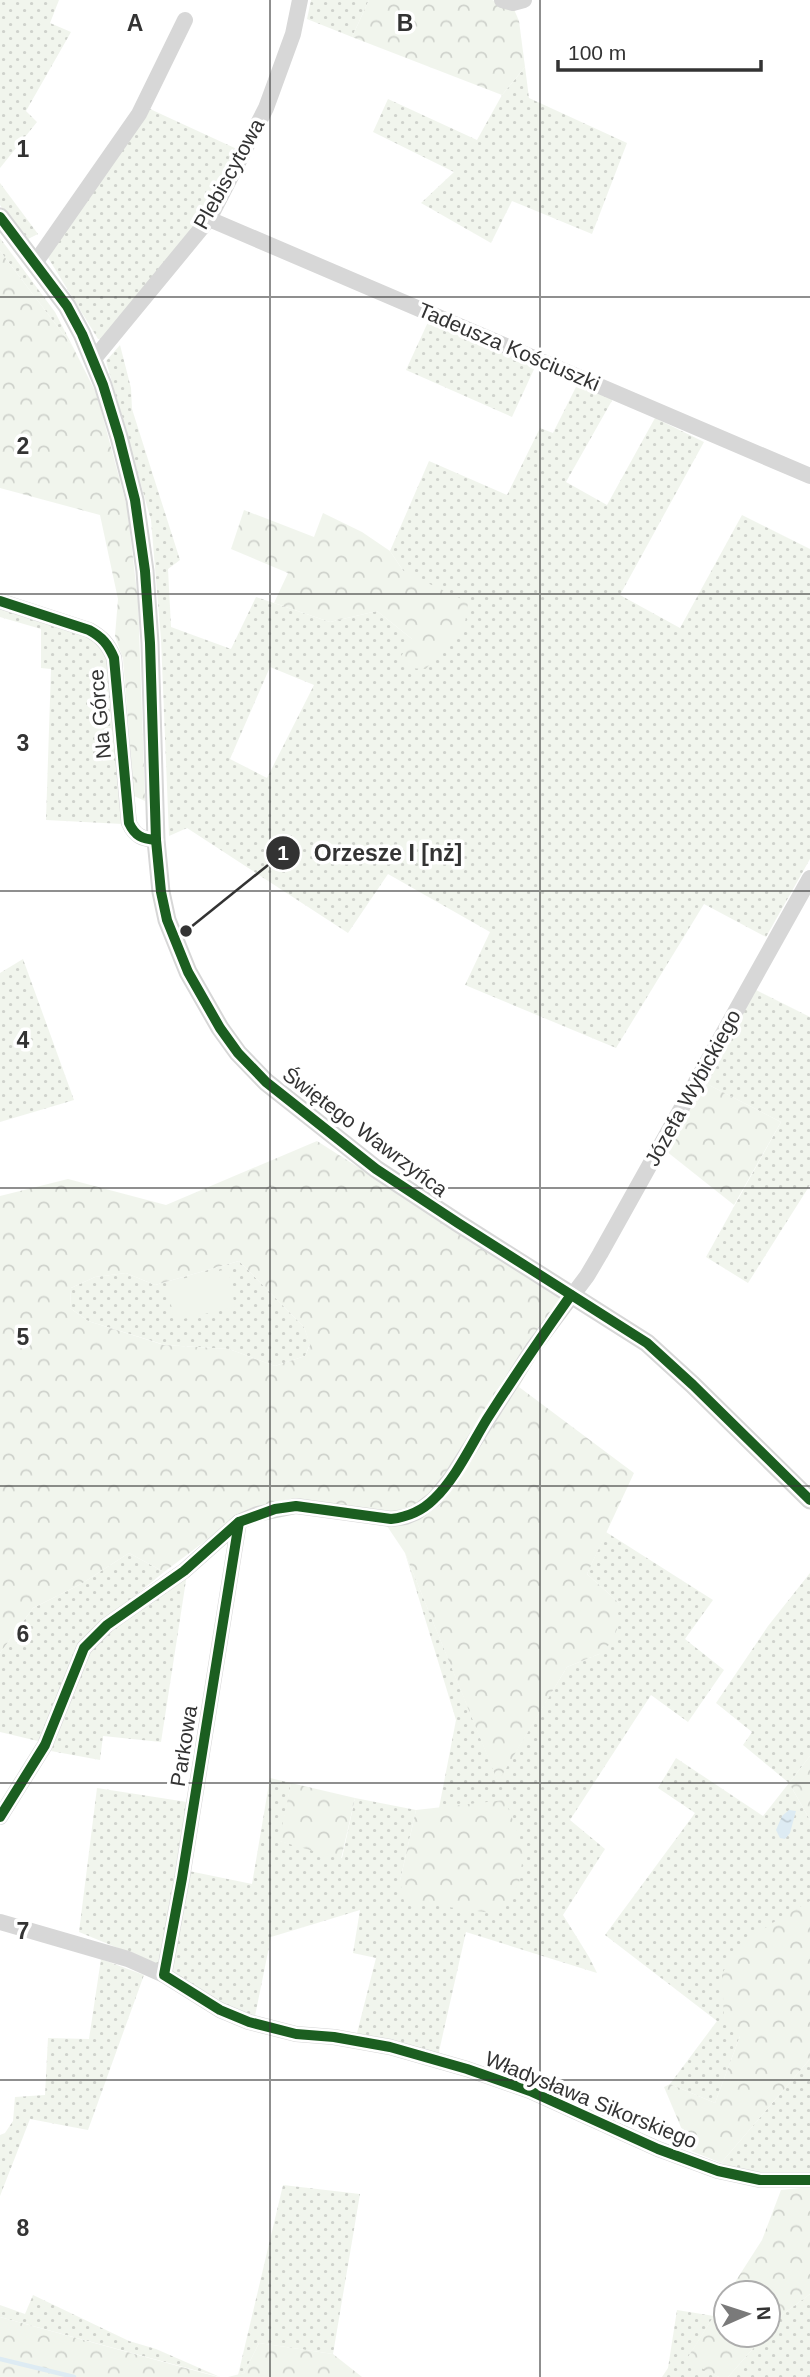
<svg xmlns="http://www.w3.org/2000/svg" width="810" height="2377" font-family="Arial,sans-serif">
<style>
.grass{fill:url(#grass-dots);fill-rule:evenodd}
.forest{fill:url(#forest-crowns);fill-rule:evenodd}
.green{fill:#f1f5ed}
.water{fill:url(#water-ripples)}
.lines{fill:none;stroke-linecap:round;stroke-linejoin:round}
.stream{stroke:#ddebf3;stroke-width:4.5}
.minor{stroke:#d7d7d7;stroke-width:16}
.tertiary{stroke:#d7d7d7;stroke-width:19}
.cycleway-casing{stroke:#fff;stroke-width:15}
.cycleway{stroke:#1b5e20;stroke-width:10}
.grid{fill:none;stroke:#333;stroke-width:2;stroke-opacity:0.55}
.labels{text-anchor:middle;stroke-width:7;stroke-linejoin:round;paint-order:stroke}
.street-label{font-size:21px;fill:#333;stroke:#fff}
.grid-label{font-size:23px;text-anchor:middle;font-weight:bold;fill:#333;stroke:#fff;stroke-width:7;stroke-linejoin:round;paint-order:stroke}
.leader{fill:none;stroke:#333;stroke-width:2.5}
.callout-dot{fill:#333;stroke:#fff;stroke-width:2.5}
.mark-label{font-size:21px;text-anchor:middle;font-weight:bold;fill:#fff}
.callout-label{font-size:23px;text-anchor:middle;font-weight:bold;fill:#333;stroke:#fff;stroke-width:7;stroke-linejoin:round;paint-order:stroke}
</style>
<defs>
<pattern id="grass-dots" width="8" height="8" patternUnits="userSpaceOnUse" patternTransform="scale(1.75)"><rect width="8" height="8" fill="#f1f5ed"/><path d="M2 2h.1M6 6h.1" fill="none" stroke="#cfd2cc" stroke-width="1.8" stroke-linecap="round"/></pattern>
<pattern id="forest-crowns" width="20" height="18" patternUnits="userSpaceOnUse" patternTransform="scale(1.75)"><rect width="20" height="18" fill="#f1f5ed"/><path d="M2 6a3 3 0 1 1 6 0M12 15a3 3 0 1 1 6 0" fill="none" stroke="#cfd2cc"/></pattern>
<pattern id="water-ripples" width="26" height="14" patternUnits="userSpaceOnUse" patternTransform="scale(1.75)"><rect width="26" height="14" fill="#ddebf3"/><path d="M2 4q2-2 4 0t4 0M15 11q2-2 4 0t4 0" fill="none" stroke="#becad1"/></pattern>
</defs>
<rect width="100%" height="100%" fill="#fff"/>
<g class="grass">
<polygon points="0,0 59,0 50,23 71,32 26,111 37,122 0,168"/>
<polygon points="311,0 369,0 352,37 307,19"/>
<polygon points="525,67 529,98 627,143 592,234 512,201 491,243 421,203 454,172 373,132 388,99 477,140 502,95"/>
<polygon points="150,109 239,150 204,215 107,338 98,339 47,256 49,250"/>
<polygon points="0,183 38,234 26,240 0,205"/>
<polygon points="0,238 55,312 73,347 0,251"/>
<polygon points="428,322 535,367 512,417 406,370"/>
<path d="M120 345 131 388 132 409 180 560 168 569 171 627 231 649 256 597 330 622 377 611 412 639 426 669 404 572 390 551 429 461 507 495 540 428 553 433 578 383 614 397 566 482 607 505 655 418 704 442 620 595 680 628 742 515 810 549V859L766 937 704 904 616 1048 465 985 490 932 388 874 348 933 187 828 169 836 161 639 151 520 106 361ZM270 667 314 685 267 778 230 759Z"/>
<polygon points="0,604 79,633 99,643 109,664 123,824 46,820 51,669 41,668 41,629 0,617"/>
<polygon points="23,959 74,1100 0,1122 0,973"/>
<polygon points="754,989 810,1017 810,1185 748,1283 706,1257 781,1122 703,1082"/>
<polygon points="239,1261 304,1327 310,1344 305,1356 275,1366 229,1349 165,1345 88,1321 70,1308 71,1288 95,1277 126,1273 155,1285"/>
<polygon points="606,1532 713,1600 685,1639 724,1670 688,1722 651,1695 570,1820 605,1849 563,1915 589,1957 597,1973 466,1932 438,2056 357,2033 376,1958 353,1953 360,1910 271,1937 255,2016 227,2009 169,1973 189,1871 252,1884 270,1778 291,1783 280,1841 342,1858 355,1798 416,1810 400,1881 505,1801 439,1808 456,1720 405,1553 498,1781 567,1667 599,1654 619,1603 587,1574"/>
<polygon points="129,1553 164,1572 97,1627 42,1742 0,1732 0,1653 33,1608 81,1584"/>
<polygon points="810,1573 810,1756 789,1783 810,1820 810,1901 740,2036 715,2103 670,2084 717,2021 605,1935 695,1813 658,1788 676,1758 763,1816 789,1783 743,1745 752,1732 716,1703 768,1626"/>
<polygon points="187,1574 161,1742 103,1736 100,1760 51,1751 90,1652 113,1628"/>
<polygon points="97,1788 187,1802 159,1965 79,1932"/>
<polygon points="101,1959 144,1975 88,2130 30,2119 0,2196 0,2135 5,2133 13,2121 15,2097 45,2095 48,2038 89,2039"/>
<polygon points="810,2059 810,2173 750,2172 721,2163"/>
<polygon points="283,2185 360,2194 333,2354 259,2343 244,2373 238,2375"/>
<polygon points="810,2294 810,2377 728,2377 765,2335 768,2335 768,2332 783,2314"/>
<polygon points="33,2295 129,2341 156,2349 220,2377 0,2317 0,2305 25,2314"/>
<polygon points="677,2310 714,2316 687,2359 719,2377 662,2377 668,2368"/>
</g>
<g class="forest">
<polygon points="369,0 492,0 513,7 519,21 525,67 502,95 352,37"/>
<polygon points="0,251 73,347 97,395 127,507 138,601 145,801 134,796 123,659 115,636 118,599 100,515 0,488"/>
<polygon points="244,510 314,537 323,513 362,532 390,551 404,572 468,602 465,623 426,669 407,668 400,658 412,639 377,611 330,622 274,603 288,573 231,549"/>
<polygon points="703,1082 781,1122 734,1205 666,1151"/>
<path d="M317 1141 565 1299 519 1387 634 1473 587 1574 619 1603 617 1629 612 1642 599 1654 567 1667 498 1782 405 1553 379 1514 345 1505 224 1527 164 1572 129 1553 81 1584 33 1608 0 1653V1196L68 1179 166 1205ZM239 1261 304 1327 310 1345 305 1356 275 1366 229 1349 164 1345 88 1321 70 1308 71 1288 95 1277 126 1273 155 1285Z"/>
<polygon points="810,1756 810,1820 789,1783"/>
<polygon points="291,1783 355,1798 341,1859 279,1841"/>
<polygon points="505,1800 524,1849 519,1883 499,1914 404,1901 400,1881 416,1810"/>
<polygon points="810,1901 810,2059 721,2163 691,2151 664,2087 670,2084 715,2103 740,2036 724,2019 722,1974 736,1948 774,1922"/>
<polygon points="810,2187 810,2294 783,2314 768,2332 768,2293 728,2293 762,2240 781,2190"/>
<polygon points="726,2297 726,2335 765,2335 728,2377 719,2377 686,2360"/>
<polygon points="0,2317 218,2377 0,2377"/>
<polygon points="259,2343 333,2354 362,2377 228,2377 244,2373"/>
</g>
<polygon class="green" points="228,1269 235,1307 174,1321 167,1282"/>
<polygon class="water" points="789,1810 796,1811 790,1833 785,1839 780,1838 776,1830 782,1816"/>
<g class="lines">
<polyline class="stream" points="0,2359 74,2377"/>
<g class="minor">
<polyline points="502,0 513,3 524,0"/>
<polyline points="209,219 810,476"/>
<polyline points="35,263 139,114 185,20"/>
<polyline points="93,360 209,219 266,108 293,34 300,0"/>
<path d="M0 601 89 630C102 637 108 644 114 658L129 823C135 836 142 839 156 840"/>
<polyline points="0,1817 45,1745 84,1648 107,1625 184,1571 239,1522 257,1514 296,1506 391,1519 405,1517 417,1512 434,1499 451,1478 533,1348 587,1276 600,1254 810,878"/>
<polyline points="0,1922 128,1959 164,1975 220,2010 249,2022 296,2034 334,2037 390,2047 467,2069 530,2091 658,2149 718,2171 760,2180 810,2180"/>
<polyline points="164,1975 182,1878 239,1522"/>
</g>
<polyline class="tertiary" points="0,217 67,306 82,334 103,385 119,437 135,500 145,571 150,643 156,840 161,892 167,920 188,972 220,1028 238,1053 266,1082 376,1169 458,1223 647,1343 693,1385 810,1500"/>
<g class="cycleway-casing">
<g id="cycleway">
<polyline points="0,217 67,306 82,334 103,385 119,437 135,500 145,571 150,643 156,840 161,892 167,920 188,972 220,1028 238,1053 266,1082 376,1169 458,1223 647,1343 693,1385 810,1500"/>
<path d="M0 601 89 630C102 637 108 644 114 658L129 823C135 836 142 839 156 840"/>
<polyline points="239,1522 182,1878 164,1975 220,2010 249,2022 296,2034 334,2037 390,2047 467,2069 530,2091 658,2149 718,2171 760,2180 810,2180"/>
<path d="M0 1817 45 1745 84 1648 107 1625 184 1571 239 1522 275 1509 296 1506 391 1519C408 1517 422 1511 434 1499 456 1478 471 1445 487 1419 514 1377 542 1336 571 1295"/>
</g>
</g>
<use href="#cycleway" class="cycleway"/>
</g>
<path class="grid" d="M270 0V2377M540 0V2377M0 297H810M0 594H810M0 891H810M0 1188H810M0 1486H810M0 1783H810M0 2080H810"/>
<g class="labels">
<g class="street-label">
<text transform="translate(229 174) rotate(-61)" y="7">Plebiscytowa</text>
<text transform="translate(509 347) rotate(23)" y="7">Tadeusza Kościuszki</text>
<text transform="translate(100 714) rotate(-95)" y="7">Na Górce</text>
<text transform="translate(693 1088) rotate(-61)" y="7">Józefa Wybickiego</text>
<text transform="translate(365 1132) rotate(37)" y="7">Świętego Wawrzyńca</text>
<text transform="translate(184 1746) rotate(-81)" y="7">Parkowa</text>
<text transform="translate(591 2100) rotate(22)" y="7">Władysława Sikorskiego</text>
</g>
</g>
<g class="grid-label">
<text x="135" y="31">A</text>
<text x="405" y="31">B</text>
<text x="23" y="157">1</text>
<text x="23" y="454">2</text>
<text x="23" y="751">3</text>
<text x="23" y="1048">4</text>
<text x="23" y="1345">5</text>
<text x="23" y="1642">6</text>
<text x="23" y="1939">7</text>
<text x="23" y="2236">8</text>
</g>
<path class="leader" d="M186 931L283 853"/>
<g class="callout-dot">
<circle cx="186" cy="931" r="7"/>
<circle cx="283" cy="853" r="18"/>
</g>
<g class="mark-label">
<text x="283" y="860">1</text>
</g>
<g class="callout-label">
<text x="388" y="861">Orzesze I [nż]</text>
</g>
<g transform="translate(747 2314) rotate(87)"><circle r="33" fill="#ffffff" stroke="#adadad" stroke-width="2"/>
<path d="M0-5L12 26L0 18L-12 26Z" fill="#7a7a7a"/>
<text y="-10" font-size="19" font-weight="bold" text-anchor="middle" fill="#333333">N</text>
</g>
<path d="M558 60v10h203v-10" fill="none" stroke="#333333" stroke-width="3.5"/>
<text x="568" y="60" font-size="21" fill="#333333" stroke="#ffffff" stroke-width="5" paint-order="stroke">100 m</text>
</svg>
